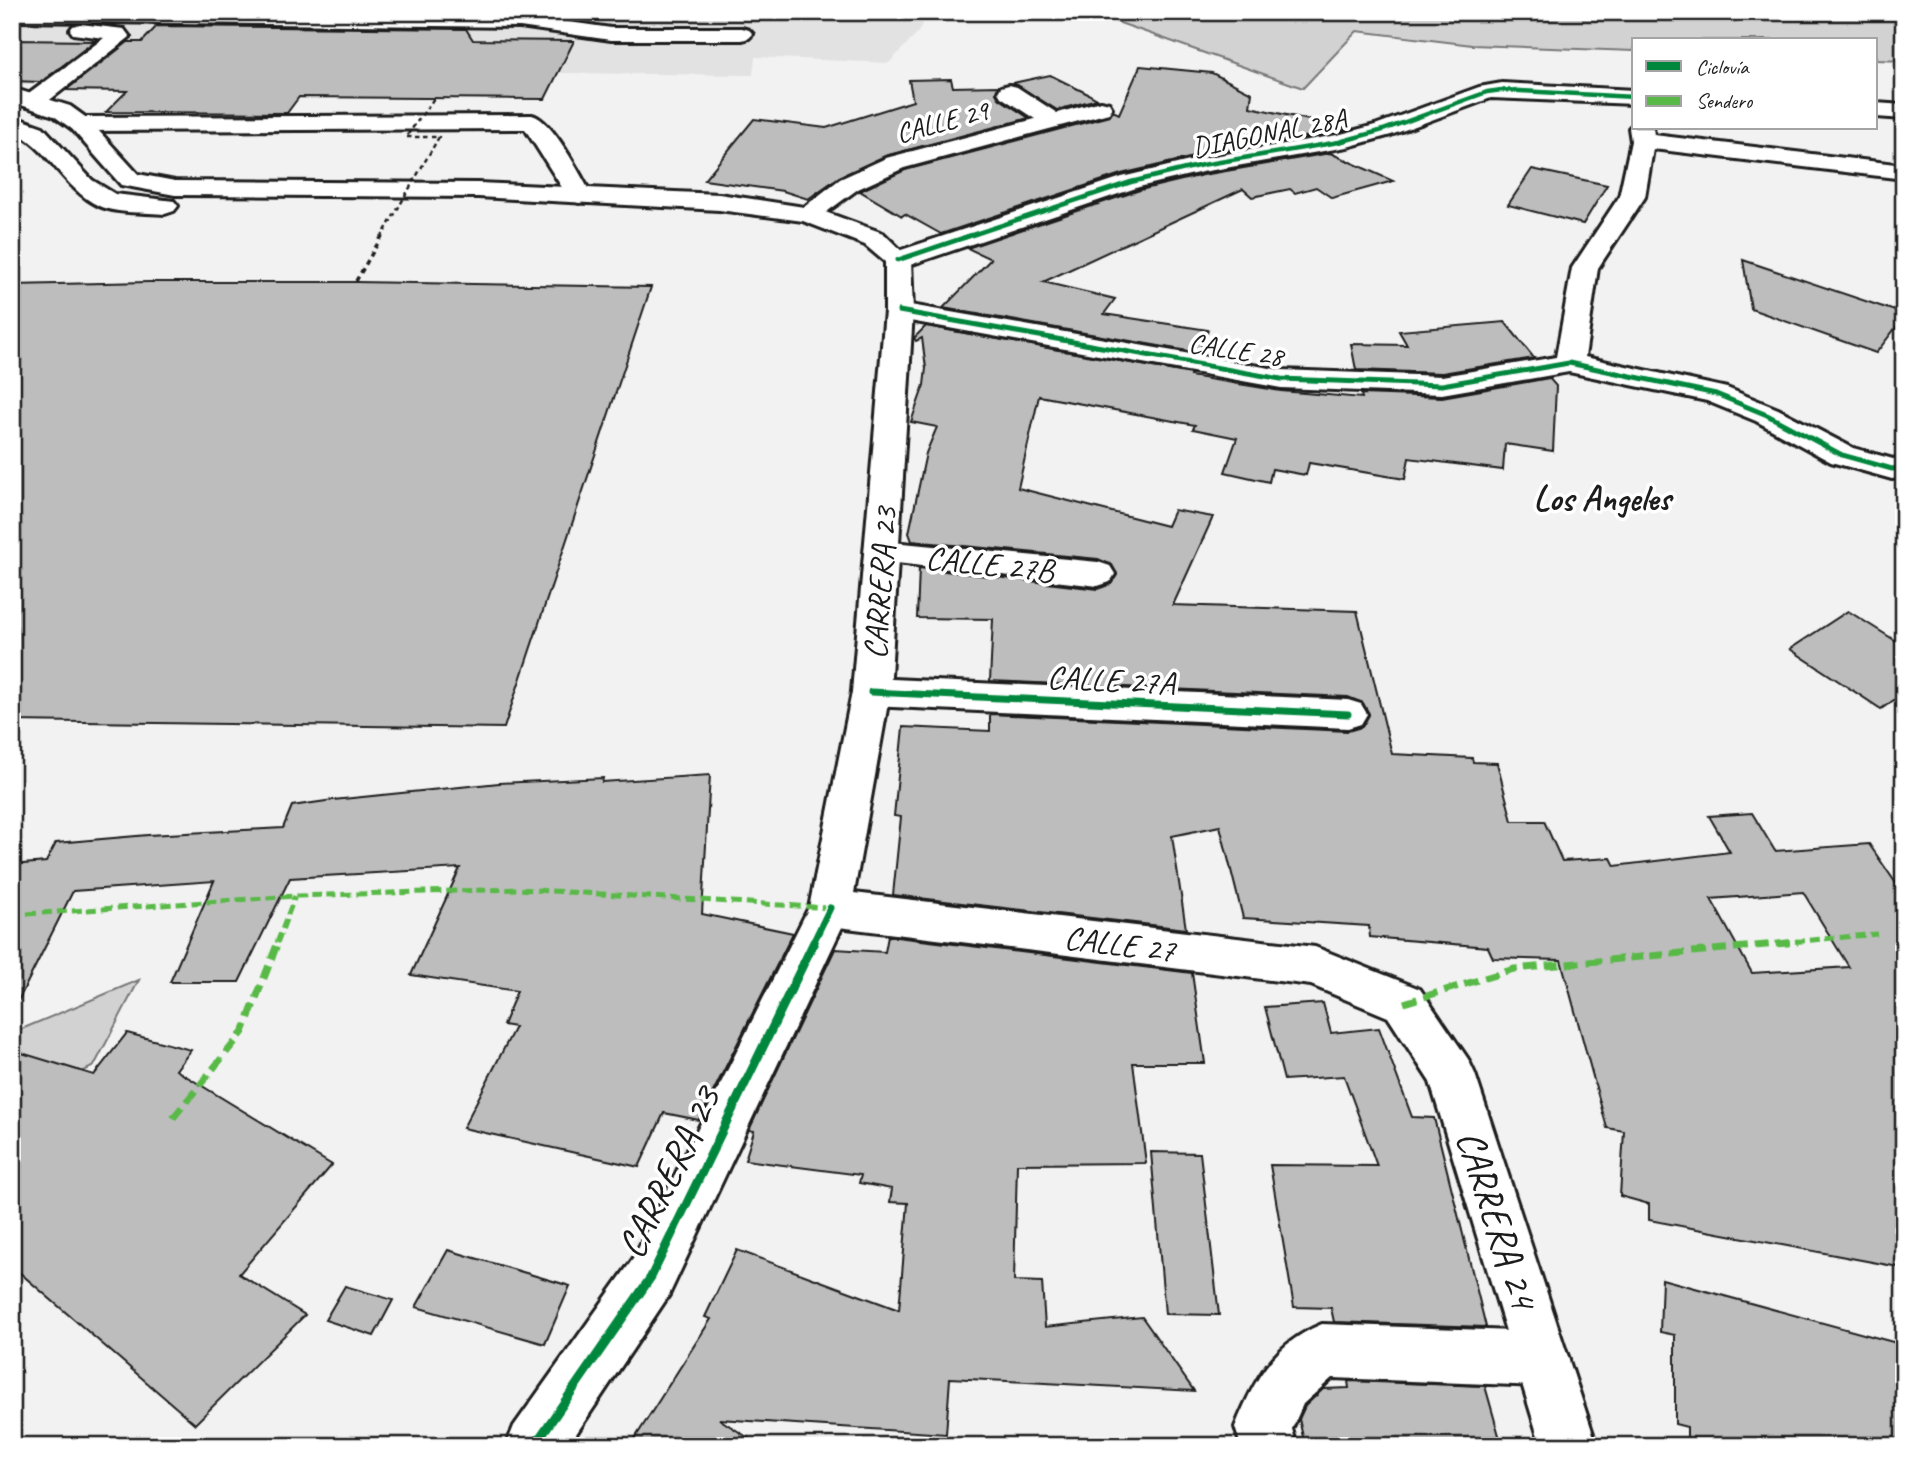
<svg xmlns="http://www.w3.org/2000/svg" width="1916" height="1458" font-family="Caveat,sans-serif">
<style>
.built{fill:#e2e2e2}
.green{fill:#d2d2d2;stroke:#777;stroke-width:2}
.building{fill:#bdbdbd;stroke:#1c1c1c;stroke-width:2;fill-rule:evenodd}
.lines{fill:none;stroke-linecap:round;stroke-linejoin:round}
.minor-casing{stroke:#1c1c1c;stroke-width:6}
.major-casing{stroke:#1c1c1c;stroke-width:6}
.minor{fill:#fff;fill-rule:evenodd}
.major{fill:#fff;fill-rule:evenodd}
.path-bridge-far1{stroke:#1c1c1c;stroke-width:2.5;stroke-dasharray:4.5 3.5;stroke-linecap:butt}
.path-bridge{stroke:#1c1c1c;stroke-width:3.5;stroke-dasharray:5 4.5;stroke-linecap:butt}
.quiet-far1{stroke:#58b947;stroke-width:5;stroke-dasharray:10 5;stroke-linecap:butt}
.quiet{stroke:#58b947;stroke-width:7;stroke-dasharray:14 7;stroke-linecap:butt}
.cycleway-far3-casing{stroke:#fff;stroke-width:7}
.cycleway-far2-casing{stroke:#fff;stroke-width:9}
.cycleway-far1-casing{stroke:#fff;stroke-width:11}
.cycleway-casing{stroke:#fff;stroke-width:13}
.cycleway-far3{stroke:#00873e;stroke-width:4.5}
.cycleway-far2{stroke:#00873e;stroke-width:5}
.cycleway-far1{stroke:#00873e;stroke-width:7}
.cycleway{stroke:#00873e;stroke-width:9}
.labels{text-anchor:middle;stroke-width:7;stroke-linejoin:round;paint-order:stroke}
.far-street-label{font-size:28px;fill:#1c1c1c;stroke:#fff}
.street-label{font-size:33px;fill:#1c1c1c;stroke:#fff}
.neighbourhood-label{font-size:35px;font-weight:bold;fill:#1c1c1c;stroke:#fff}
.near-street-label{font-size:40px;fill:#1c1c1c;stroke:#fff}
</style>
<rect width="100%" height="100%" fill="#f2f2f2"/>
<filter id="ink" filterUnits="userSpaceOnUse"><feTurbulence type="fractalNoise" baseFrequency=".0143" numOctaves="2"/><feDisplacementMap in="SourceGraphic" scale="14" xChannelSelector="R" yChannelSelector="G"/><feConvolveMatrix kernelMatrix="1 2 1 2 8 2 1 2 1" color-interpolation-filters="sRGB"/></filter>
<g filter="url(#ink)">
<polygon class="built" points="12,12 918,12 923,22 919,31 889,63 755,57 753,75 558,73 545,99 300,97 287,113 106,112 126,91 61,90 43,85 12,84"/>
<g class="green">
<polygon points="1089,12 1904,12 1904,61 1876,60 1876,40 1634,40 1634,51 1472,45 1357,31 1303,88"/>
<polygon points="139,980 94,1066 12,1107 12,1033"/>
</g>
<g class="building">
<polygon points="157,26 466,29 473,40 574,41 545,99 299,97 287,113 106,112 127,91 66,90 128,42 142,42"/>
<polygon points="12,40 95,41 41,82 12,81"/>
<polygon points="1140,66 1212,73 1252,93 1250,107 1350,129 1202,155 1121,174 941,234 905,214 902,216 860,191 905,170 1110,116 1113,111 1119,114"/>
<polygon points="1050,75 1088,94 1097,99 1057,110 1013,83"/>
<polygon points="951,79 953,87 998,86 996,93 999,98 1029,118 885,156 839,177 808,199 783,191 704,180 754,119 826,128 913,101 909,80"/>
<polygon points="1330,153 1393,181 1332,198 1316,187 1295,193 1290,189 1252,197 1243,189 1043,282 1115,299 1104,314 1208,330 1199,353 943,308 991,259 967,248 1140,190 1203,175"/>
<polygon points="1532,169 1607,185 1583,224 1508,205"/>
<polygon points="1743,260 1904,314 1904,317 1876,353 1751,309"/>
<polygon points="149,282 356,282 651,287 504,728 12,721 12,285"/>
<polygon points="1505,322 1534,358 1442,373 1356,370 1351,344 1407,345 1399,331"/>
<path d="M926 326 1191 374 1190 376 1281 391 1362 398 1361 394 1442 397 1549 378 1556 386 1553 451 1505 444 1503 470 1409 458 1405 479 1309 463 1306 475 1272 469 1269 482 1225 472 1237 438 1193 429 1195 425 1039 396 1018 488 1167 526 1174 510 1213 517 1173 605 1357 611 1392 754 1472 758 1473 762 1497 763 1512 821H1544L1562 861 1611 858 1615 866 1730 852 1709 816 1752 813 1775 851 1869 844 1904 895V1268L1649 1220V1204L1620 1196 1624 1131 1607 1128 1561 960 1493 958 1488 947 1370 937 1369 926 1243 918 1220 826 1172 836 1186 929 893 895 901 817 894 816 903 727 990 731V714L1348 731 1362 727 1369 715 1363 703 1348 697 990 681 993 619 917 618 919 568 1098 589 1111 584 1117 575 1112 565 1098 559 912 541 909 533 926 453 937 427 911 422 924 385 926 368 922 338 916 341 914 338ZM1803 892 1849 967 1752 973 1711 899Z"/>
<polygon points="1848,611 1904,646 1904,693 1881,709 1790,649"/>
<polygon points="710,775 702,914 793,933 699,1120 664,1113 639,1167 463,1128 515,1027 503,1025 517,991 411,975 460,868 290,878 239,982 170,982 214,881 73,891 12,1013 12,865 46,862 56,843 148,835 283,828 292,806 333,800 499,783 603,778 602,782"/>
<polygon points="888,936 1192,973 1205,1063 1133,1063 1146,1163 1017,1164 1014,1281 1042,1282 1045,1327 1142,1317 1194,1391 950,1378 946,1434 719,1419 761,1446 630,1446 711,1319 705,1317 737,1250 899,1310 908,1203 890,1202 892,1189 859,1183 861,1175 745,1160 754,1131 749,1130 835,949 885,952"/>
<polygon points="1323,1003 1331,1033 1379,1028 1412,1117 1434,1118 1486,1327 1334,1322 1331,1308 1294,1307 1270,1165 1377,1166 1344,1076 1284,1080 1265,1007"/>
<polygon points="127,1033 191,1050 176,1070 332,1165 239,1274 305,1315 195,1424 12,1266 12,1050 94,1075"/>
<polygon points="1151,1152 1200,1153 1219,1315 1165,1314"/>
<polygon points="448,1250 570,1286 545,1344 416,1307"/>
<polygon points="1662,1279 1904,1345 1904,1446 1687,1446 1687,1427 1675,1424 1675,1335 1660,1332"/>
<polygon points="345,1286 393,1300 374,1336 325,1320"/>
<polygon points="1348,1381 1485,1386 1502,1446 1305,1446 1299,1419 1305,1406 1323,1389 1349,1388"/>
</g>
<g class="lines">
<g class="minor-casing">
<g id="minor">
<polygon points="12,12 520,15 611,28 742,28 749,30 753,34 749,38 742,40 611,40 520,27 12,21"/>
<polygon points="80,24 124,29 130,37 42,106 26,106 23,101 26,96 104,38 73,34 70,30 73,26"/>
<polygon points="1502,83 1634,90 1634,104 1491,98 1391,135 1347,147 1202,172 1139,187 907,266 898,268 889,266 885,260 889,254 1122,177 1202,158 1337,135 1375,125 1479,87"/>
<polygon points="1009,85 1017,87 1057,113 1101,101 1109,103 1112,108 1109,113 904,168 858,189 817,219 808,222 799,219 795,214 840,179 886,158 1035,119 1001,97 998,92 1001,87"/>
<polygon points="1876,103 1904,105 1904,119 1876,117"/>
<path d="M532 115C553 120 580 175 592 195L588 200 579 203 570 200 525 129 80 131 72 129 68 124 72 119 80 117Z"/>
<polygon points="1634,123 1634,128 1653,128 1654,135 1904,165 1904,179 1653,149 1645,197 1598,268 1585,357 1727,388 1778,409 1853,448 1893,459 1904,457 1904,477 1892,479 1831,462 1756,421 1707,401 1569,372 1442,394 1281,388 899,319 889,317 885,311 889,305 899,303 1281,370 1442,376 1556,357 1572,268 1619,197 1631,141 1629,128"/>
<polygon points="882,541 1098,562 1110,566 1115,574 1110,582 1098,586 870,560 865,552 870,544"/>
<polygon points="871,678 1348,700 1361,704 1367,714 1361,724 1348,728 871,706 858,702 852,692 858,682"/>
<polygon points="830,890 845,895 851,908 669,1295 568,1446 506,1446 514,1426 633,1259 815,895"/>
<path d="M1322 1324 1542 1332 1561 1340 1569 1359 1561 1378 1542 1386 1332 1378 1303 1404 1292 1429 1297 1446H1241L1235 1427C1254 1380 1273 1344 1322 1324Z"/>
</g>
</g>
<g class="major-casing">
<g id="major">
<polygon points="12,88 70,106 88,119 138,174 175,181 478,183 719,194 817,209 883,233 911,260 913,311 890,692 854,893 1315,947 1420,989 1468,1059 1475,1074 1597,1446 1541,1446 1430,1082 1388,1017 1311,985 830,926 815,921 809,908 852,692 885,311 885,262 865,245 803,221 719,210 478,197 175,195 121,185 72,129 54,116 12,102"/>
<path d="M12 116 43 127 92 180 115 194 174 201 178 206 174 211 165 214C145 212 117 214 99 206 63 189 48 145 12 131Z"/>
</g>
</g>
<use href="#minor" class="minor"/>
<use href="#major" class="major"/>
<polyline class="path-bridge-far1" points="381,238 439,137 406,137 435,97"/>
<polyline class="path-bridge" points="356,281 382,236"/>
<g class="quiet-far1">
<polyline points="12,915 295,896 519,889 830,908"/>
<polyline points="277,943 295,896"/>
<polyline points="1780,943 1877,934"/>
</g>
<g class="quiet">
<polyline points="1404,1003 1514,969 1798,942"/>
<polyline points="173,1118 243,1032 278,942"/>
</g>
<g class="cycleway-far3-casing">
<polyline id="cycleway-far3" points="963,238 1131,182 1202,165 1339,142 1383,130 1487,92 1502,90 1634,97"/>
</g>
<g class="cycleway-far2-casing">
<g id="cycleway-far2">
<polyline points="898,260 969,236"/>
<polyline points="899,311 1281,379 1442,385 1569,363 1716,394 1767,415 1842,455 1892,469 1904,467"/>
</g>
</g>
<g class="cycleway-far1-casing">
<g id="cycleway-far1">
<polyline points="871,692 1348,714"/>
<polyline points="813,943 830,908"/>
</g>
</g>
<g class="cycleway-casing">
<polyline id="cycleway" points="534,1446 651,1277 814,942"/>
</g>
<use href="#cycleway-far3" class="cycleway-far3"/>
<use href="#cycleway-far2" class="cycleway-far2"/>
<use href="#cycleway-far1" class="cycleway-far1"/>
<use href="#cycleway" class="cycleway"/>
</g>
</g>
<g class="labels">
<g class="far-street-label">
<text transform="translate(942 121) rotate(-15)" y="10">CALLE 29</text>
<text transform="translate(1269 132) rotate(-11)" y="10">DIAGONAL 28A</text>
<text transform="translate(1236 349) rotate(9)" y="10">CALLE 28</text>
</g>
<g class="street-label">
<text transform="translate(990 563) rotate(6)" y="12">CALLE 27B</text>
<text transform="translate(879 583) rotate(-86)" y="12">CARRERA 23</text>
<text transform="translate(1111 679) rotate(3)" y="12">CALLE 27A</text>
<text transform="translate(1120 943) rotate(7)" y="12">CALLE 27</text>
</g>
<g class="neighbourhood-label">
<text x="1602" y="510">Los Angeles</text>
</g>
<g class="near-street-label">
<text transform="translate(668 1172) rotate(-64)" y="14">CARRERA 23</text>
<text transform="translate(1498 1219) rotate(72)" y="14">CARRERA 24</text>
</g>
</g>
<rect width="1916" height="1458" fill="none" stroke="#fff" stroke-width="42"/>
<rect x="21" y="21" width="1874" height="1416" fill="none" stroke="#1c1c1c" stroke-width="2.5" filter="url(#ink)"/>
<rect x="1632" y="38" width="245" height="91" fill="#ffffff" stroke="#a4a4a4" stroke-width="2"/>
<rect x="1646" y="61" width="35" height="10" fill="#00873e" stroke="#a4a4a4" stroke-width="2"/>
<text x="1696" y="74" font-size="21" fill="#1c1c1c">Ciclovía</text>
<rect x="1646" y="96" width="35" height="10" fill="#58b947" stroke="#a4a4a4" stroke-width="2"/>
<text x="1696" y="108" font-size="21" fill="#1c1c1c">Sendero</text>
</svg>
